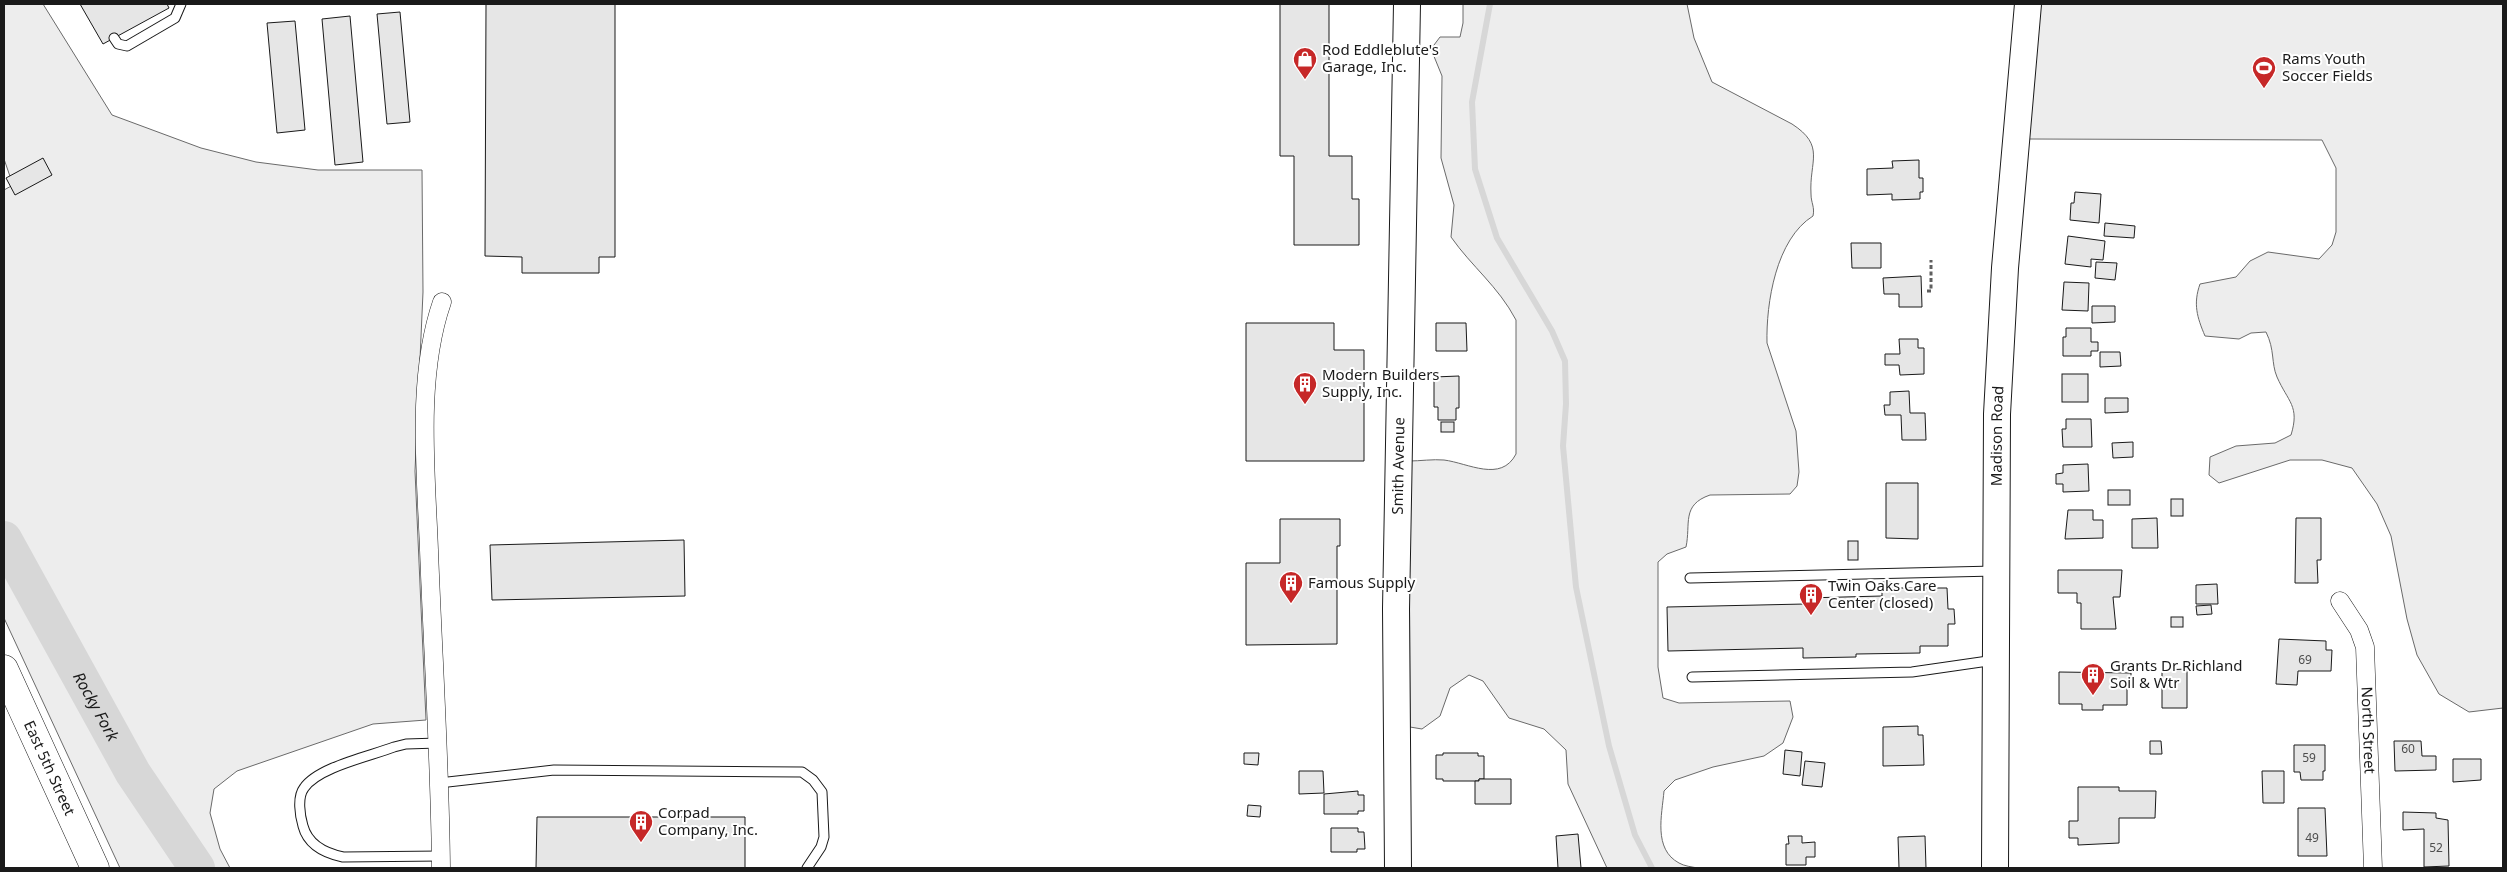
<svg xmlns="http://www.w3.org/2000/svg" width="2507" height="872" font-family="'Noto Sans',sans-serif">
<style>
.green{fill:#ededed;stroke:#6a6a6a}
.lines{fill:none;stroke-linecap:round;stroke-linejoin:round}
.stream{stroke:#d7d7d7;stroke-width:6}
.river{stroke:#d7d7d7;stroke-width:36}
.building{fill:#e6e6e6;stroke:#1a1a1a}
.lane-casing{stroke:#1a1a1a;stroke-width:11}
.street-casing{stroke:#1a1a1a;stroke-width:19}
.secondary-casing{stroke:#1a1a1a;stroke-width:28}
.primary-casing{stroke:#1a1a1a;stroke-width:29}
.path{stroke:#5f5f5f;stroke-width:3;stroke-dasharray:4 2.5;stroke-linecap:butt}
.lane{stroke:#fff;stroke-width:9}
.street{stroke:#fff;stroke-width:18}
.secondary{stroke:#fff;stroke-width:26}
.primary{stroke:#fff;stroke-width:28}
.labels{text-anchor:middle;stroke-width:4;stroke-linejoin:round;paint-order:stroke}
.number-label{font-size:12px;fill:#4d4d4d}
.poi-label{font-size:15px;fill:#1a1a1a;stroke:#fff;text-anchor:start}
.street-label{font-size:15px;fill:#1a1a1a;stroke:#fff}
.water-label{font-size:16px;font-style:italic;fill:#1a1a1a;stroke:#fff}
</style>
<rect width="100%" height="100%" fill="#fff"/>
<g class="green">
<polygon points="4,4 43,4 112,115 201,148 256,162 318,170 422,170 423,292 415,471 426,720 373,724 237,771 214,789 210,813 220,849 230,868 120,868 4,618 4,190 13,185 4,159"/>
<path d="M1463 4H1687L1694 38 1712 82 1792 124C1826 146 1809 161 1811 194 1811 203 1815 207 1813 216 1776 239 1766 303 1767 343L1796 431 1799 472 1797 486 1790 494 1710 495C1681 505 1691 524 1686 547L1667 554 1658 562V667L1663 698 1679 703 1790 701 1793 717 1783 743 1764 756 1713 767 1675 780 1664 791C1662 815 1653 849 1679 863 1684 866 1692 867 1698 868H1607L1568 784 1566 750 1544 729 1509 718 1483 681 1469 675 1450 688 1440 716 1422 729 1410 727 1409 461C1420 461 1433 459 1444 460 1468 463 1501 483 1516 454V320C1498 286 1472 267 1451 237L1454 205 1441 158 1442 76 1431 49 1440 37H1460L1463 23Z"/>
<path d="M2038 4H2503V708L2469 712 2439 694 2417 655 2407 619 2391 536 2377 504 2352 468 2322 460H2290L2219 483 2209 475 2210 457 2236 446 2275 443 2291 435C2300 406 2288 402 2277 377 2271 363 2275 350 2266 332L2251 333 2239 339 2205 336C2197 317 2193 304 2200 284L2236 277 2250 261 2268 252 2319 259 2332 245 2336 232V168L2322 140 2027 139Z"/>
</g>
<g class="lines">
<polyline class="stream" points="1490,4 1472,102 1475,169 1497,238 1552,331 1565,361 1566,404 1563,446 1576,587 1609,746 1635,835 1652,868"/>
<path class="river" id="s1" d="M4 539 133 773 197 868"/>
</g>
<g class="building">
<polygon points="80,4 167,4 169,8 103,44"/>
<polygon points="486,4 615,4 615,257 599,257 599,273 522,273 522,257 485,256"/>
<polygon points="1280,4 1329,4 1329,156 1352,156 1352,199 1359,199 1359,245 1294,245 1294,156 1280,156"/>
<polygon points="400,12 410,122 387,124 377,14"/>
<polygon points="350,16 363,162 335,165 322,19"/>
<polygon points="295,21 305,130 277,133 267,23"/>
<polygon points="43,158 52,175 15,195 6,178"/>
<polygon points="1919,160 1919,178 1923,178 1923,192 1920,192 1920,199 1892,200 1892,194 1867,195 1867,169 1893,168 1892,161"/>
<polygon points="2075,192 2101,194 2099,223 2070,220 2071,203 2074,203"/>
<polygon points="2105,223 2135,226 2134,238 2104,236"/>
<polygon points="2068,236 2105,241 2103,260 2091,259 2091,267 2065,264"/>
<polygon points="1851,243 1881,243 1881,268 1852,268"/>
<polygon points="2096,262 2117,263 2115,280 2095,278"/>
<polygon points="1921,276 1922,307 1899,307 1899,294 1884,294 1883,278"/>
<polygon points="2064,282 2089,283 2088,311 2062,310"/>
<polygon points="2092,306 2115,306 2115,322 2092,323"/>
<polygon points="1246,323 1334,323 1334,350 1364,350 1364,461 1246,461"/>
<polygon points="1436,323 1466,323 1467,351 1436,351"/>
<polygon points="2066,328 2091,328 2091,342 2098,342 2098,351 2091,351 2091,356 2063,356 2063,337 2066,337"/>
<polygon points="1899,339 1918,339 1918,348 1924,348 1924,374 1900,375 1899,365 1885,365 1885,354 1900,354"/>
<polygon points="2100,352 2120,352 2121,366 2100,367"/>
<rect x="2062" y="374" width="26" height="28"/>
<polygon points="1459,376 1459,408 1456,408 1456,420 1438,420 1438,407 1434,407 1434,377"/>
<polygon points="1909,391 1910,413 1925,413 1926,440 1902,440 1901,415 1885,415 1884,405 1890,405 1890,392"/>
<polygon points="2105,398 2128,398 2128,412 2105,413"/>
<polygon points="2066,419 2091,419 2092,447 2063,447 2062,429 2066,429"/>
<rect x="1441" y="422" width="13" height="10"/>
<polygon points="2133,442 2133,457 2113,458 2112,443"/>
<polygon points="2088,464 2089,491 2063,492 2063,484 2056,484 2056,474 2063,473 2063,465"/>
<polygon points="1886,483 1918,483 1918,539 1886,538"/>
<rect x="2108" y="490" width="22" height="15"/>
<rect x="2171" y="499" width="12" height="17"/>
<polygon points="2068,510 2093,510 2093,520 2103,520 2103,538 2065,539"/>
<polygon points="2157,518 2158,548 2132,548 2132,519"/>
<polygon points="2296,518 2321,518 2321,560 2317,560 2318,583 2295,583"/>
<polygon points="1280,519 1340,519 1340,546 1337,546 1337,644 1246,645 1246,563 1280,563"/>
<polygon points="684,540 685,596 492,600 490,545"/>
<rect x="1848" y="541" width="10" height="19"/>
<polygon points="2058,570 2122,570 2120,597 2113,597 2116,629 2081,629 2081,603 2077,603 2077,593 2058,593"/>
<polygon points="1882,582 1892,582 1892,588 1947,588 1948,609 1954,609 1955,624 1948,624 1948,646 1920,646 1920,653 1856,654 1856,657 1803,658 1803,648 1668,651 1667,607 1805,604 1805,598 1882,596"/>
<polygon points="2217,584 2218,604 2196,604 2196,585"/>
<polygon points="2211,605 2212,614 2197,615 2196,606"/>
<rect x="2171" y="617" width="12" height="10"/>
<polygon points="2279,639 2326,641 2326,650 2332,650 2331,671 2298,671 2297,685 2276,684"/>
<polygon points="2187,669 2187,708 2162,708 2162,670"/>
<polygon points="2059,672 2131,673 2131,688 2127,688 2127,705 2103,705 2103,710 2082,710 2082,704 2059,704"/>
<polygon points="1918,726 1918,735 1923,735 1924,765 1883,766 1883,727"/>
<polygon points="2150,741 2161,741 2162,754 2150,754"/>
<polygon points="2394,741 2421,741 2422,756 2436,756 2436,770 2395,771"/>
<polygon points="2294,745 2325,745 2325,771 2323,771 2323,780 2301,780 2300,772 2294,772"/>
<polygon points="1785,750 1802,752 1800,776 1783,774"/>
<polygon points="1244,753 1259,753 1258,765 1244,764"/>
<polygon points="1443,753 1478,753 1478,756 1484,756 1484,779 1479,779 1479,781 1443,781 1443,779 1436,779 1436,755 1443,755"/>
<polygon points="2453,759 2481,759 2481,780 2453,782"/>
<polygon points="1805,761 1825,763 1822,787 1802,785"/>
<polygon points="1299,771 1323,771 1324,793 1299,794"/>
<polygon points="2262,771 2284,771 2284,803 2263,803"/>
<polygon points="1479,779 1511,779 1511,804 1475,804 1475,781 1479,781"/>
<polygon points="2078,787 2119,787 2119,791 2156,791 2155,818 2119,818 2119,843 2078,845 2078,838 2069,838 2069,821 2078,821"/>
<polygon points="1358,791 1358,795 1364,795 1364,811 1358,811 1358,814 1324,814 1324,794"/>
<polygon points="1248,805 1261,806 1260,817 1247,816"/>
<polygon points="2298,808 2325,808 2327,856 2298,856"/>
<polygon points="2403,812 2436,813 2436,818 2448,820 2449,866 2424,867 2424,829 2403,830"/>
<polygon points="537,817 745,817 745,868 536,868"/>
<polygon points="1331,828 1358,828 1358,832 1364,832 1365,849 1357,849 1357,852 1331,852"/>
<polygon points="1578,834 1581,868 1558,868 1556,836"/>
<polygon points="1788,836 1802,836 1802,843 1815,842 1815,857 1806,857 1806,865 1786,865 1786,844 1789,844"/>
<polygon points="1925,836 1926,868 1899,868 1898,837"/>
</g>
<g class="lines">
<g class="lane-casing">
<g id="lane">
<polyline points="114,38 118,44 127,46 175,18 181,4"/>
<polyline points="1690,578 1995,571"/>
<polyline points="1692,677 1912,672 1995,660"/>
<path d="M438 743 406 744 394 747C371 756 318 767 304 788 297 797 300 816 303 826 308 845 324 853 343 857L441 856"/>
<polyline points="439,783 554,770 802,772 813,780 822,792 824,837 821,847 807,868"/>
</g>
</g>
<g class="street-casing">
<g id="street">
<path id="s2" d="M2340 601 2359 630 2365 647 2373 868"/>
<path d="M441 868C440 762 433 656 429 550 426 471 416 377 442 302"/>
</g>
</g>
<g class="secondary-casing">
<g id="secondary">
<path id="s3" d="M1398 868 1396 609 1407 4"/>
<path id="s4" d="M1995 868 1997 414 2005 268 2028 4"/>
</g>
</g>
<g class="primary-casing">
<g id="primary">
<path id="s5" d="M4 669 95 868"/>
</g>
</g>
<polyline class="path" points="1927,291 1931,291 1931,260"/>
<use href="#lane" class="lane"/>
<use href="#street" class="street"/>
<use href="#secondary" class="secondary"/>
<use href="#primary" class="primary"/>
</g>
<defs>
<g id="shop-pin" transform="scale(1.25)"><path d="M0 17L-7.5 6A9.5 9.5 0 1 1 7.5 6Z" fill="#c62828" stroke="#fff"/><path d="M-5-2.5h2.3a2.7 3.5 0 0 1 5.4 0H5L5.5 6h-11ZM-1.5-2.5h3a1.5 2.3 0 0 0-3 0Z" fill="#fff"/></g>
<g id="stadium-pin" transform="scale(1.25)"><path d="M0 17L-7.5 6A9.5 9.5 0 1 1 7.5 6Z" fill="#c62828" stroke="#fff"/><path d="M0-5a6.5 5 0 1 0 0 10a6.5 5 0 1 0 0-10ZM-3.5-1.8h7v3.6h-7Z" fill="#fff"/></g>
<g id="building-pin" transform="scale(1.25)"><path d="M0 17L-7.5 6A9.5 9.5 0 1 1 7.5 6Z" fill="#c62828" stroke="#fff"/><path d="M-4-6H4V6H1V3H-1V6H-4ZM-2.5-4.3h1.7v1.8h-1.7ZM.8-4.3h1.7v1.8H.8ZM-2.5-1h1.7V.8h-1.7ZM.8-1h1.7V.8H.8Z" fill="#fff"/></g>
</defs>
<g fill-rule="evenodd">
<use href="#shop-pin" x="1305" y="59"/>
<use href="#stadium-pin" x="2264" y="68"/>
<use href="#building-pin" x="1305" y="384"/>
<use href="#building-pin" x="1291" y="583"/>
<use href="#building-pin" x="1811" y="595"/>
<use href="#building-pin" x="2093" y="675"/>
<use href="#building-pin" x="641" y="822"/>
</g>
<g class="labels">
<g class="number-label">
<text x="2305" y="664">69</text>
<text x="2408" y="753">60</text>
<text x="2309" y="762">59</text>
<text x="2312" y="842">49</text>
<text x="2436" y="852">52</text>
</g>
<g class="poi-label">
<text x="1322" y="55">Rod Eddleblute's<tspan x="1322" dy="17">Garage, Inc.</tspan></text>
<text x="2282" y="64">Rams Youth<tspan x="2282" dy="17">Soccer Fields</tspan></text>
<text x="1322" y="380">Modern Builders<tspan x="1322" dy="17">Supply, Inc.</tspan></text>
<text x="1308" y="588">Famous Supply</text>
<text x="1828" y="591">Twin Oaks Care<tspan x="1828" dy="17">Center (closed)</tspan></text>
<text x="2110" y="671">Grants Dr Richland<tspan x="2110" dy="17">Soil &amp; Wtr</tspan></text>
<text x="658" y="818">Corpad<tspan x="658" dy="17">Company, Inc.</tspan></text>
</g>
<g class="street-label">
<text dy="5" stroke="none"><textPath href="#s4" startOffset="432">Madison Road</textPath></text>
<text dy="5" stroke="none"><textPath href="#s3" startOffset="402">Smith Avenue</textPath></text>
<text dy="5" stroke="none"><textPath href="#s2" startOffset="136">North Street</textPath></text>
<text dy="5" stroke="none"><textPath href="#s5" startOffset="109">East 5th Street</textPath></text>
</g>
<g class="water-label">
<text dy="6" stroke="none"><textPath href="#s1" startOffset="191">Rocky Fork</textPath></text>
</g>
</g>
<rect width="2507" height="872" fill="none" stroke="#1a1a1a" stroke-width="10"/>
</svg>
